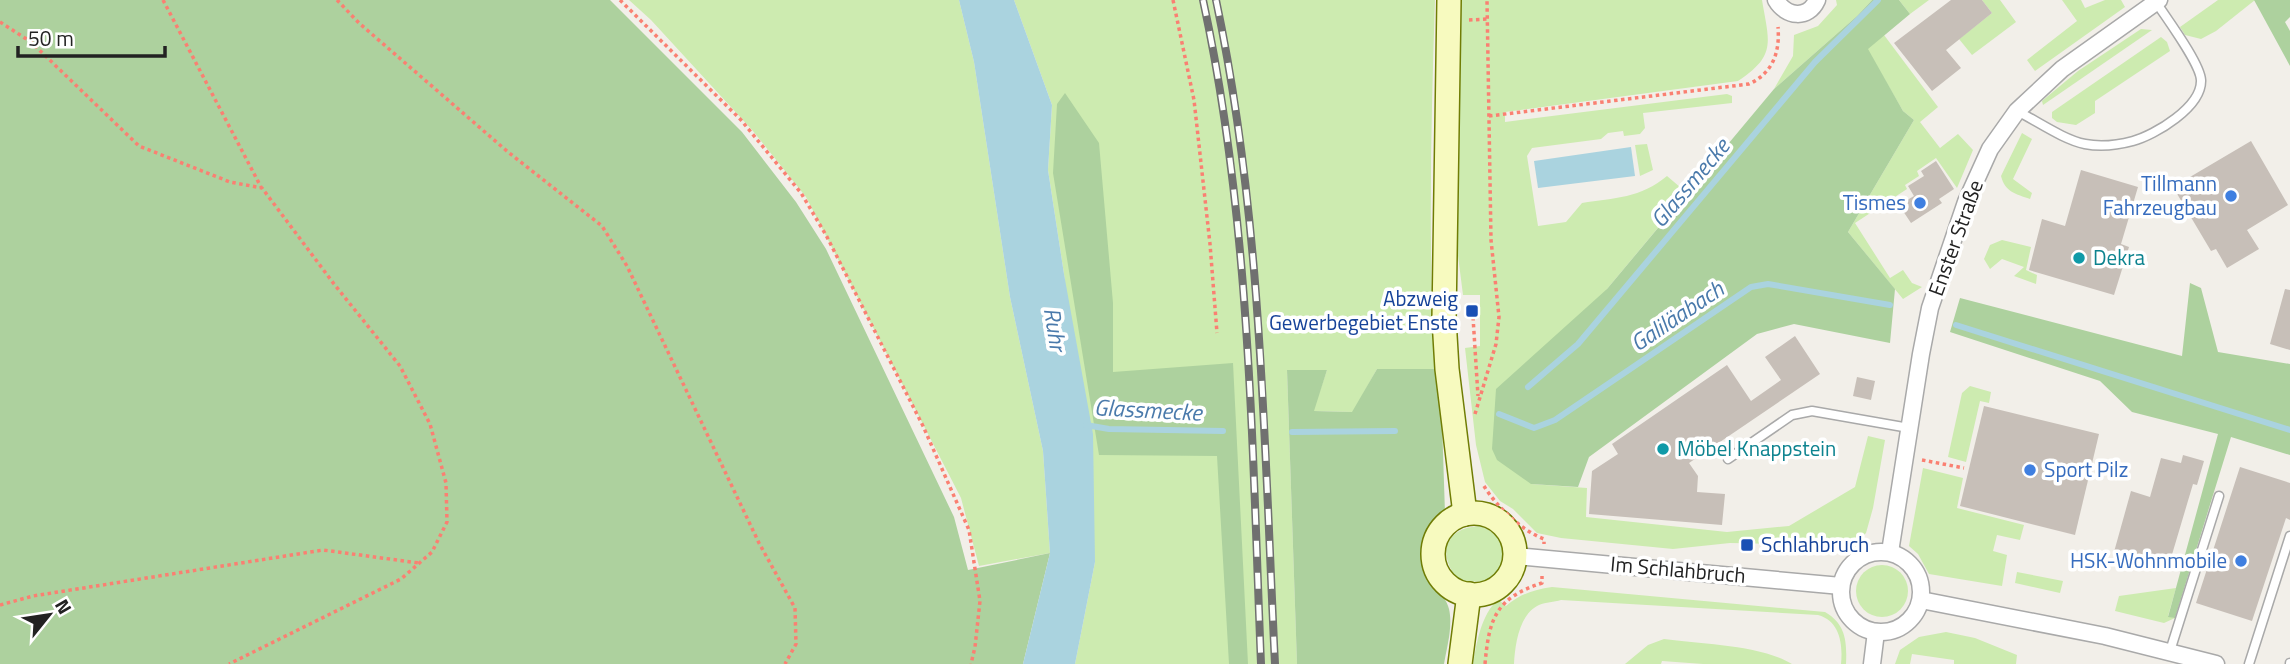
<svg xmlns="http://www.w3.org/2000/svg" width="2290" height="664" font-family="'Titillium Web',sans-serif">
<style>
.grass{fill:#cdebb0}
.forest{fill:#add19e}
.water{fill:#aad3df}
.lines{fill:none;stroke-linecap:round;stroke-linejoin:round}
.stream{stroke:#aad3df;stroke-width:6}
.building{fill:#c7bfb8}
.lane-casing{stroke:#a9a9a9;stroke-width:11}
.street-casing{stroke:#a9a9a9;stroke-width:19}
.secondary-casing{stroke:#707d05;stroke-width:26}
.path{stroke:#fa8072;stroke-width:3.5;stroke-dasharray:3.5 3.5;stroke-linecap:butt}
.lane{stroke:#fff;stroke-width:8}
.street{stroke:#fff;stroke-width:16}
.secondary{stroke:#f7fabf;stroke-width:23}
.rail-casing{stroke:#707070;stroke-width:8}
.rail{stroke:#fff;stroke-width:5;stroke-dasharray:16;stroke-linecap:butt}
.shop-dot{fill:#3f7fe0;stroke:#fff;stroke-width:2.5}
.culture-dot{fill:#0f9aa8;stroke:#fff;stroke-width:2.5}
.transit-dot{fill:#1a4fb4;stroke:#fff;stroke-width:2.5}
.labels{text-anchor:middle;stroke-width:7;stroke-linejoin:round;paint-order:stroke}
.shop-label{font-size:21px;fill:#366cbe;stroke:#fff;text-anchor:end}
.street-label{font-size:21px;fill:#222;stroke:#fff}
.culture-label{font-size:21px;fill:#0d838f;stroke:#fff;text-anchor:start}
.transit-label{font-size:21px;fill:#164399;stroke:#fff;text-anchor:end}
.water-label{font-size:23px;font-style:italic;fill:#4a7aab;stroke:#fff}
</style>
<rect width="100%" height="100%" fill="#f2efe9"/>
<g class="grass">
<polygon points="629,0 959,0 974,62 1010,297 1043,451 1050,553 979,566 961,498 806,197 753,131 651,20"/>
<path d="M1014 0H1435C1431 123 1428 246 1435 369H1377L1353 412 1313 411 1327 370H1287L1297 664H1075L1095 562 1064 274 1048 170 1052 105Z"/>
<path d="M1458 0H1762C1769 42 1777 55 1738 81L1505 112V122L1727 94 1732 96V103L1643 113 1645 128 1640 134 1624 136 1623 131 1608 133 1601 139 1532 148 1527 156 1538 226 1566 222 1582 203C1614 198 1641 198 1667 176L1687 193 1607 289 1531 484 1587 488 1586 517 1727 532 1789 526 1855 487 1868 436 1885 440 1873 508 1866 533 1854 545 1841 552 1827 555 1779 544 1730 543 1673 549 1561 538 1537 533 1513 509 1500 501 1485 482 1476 445 1465 348 1480 346V295H1463L1456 240Z"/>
<polygon points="1836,0 1872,0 1857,16 1774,89 1793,56 1794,35 1818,26 1837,5"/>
<polygon points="1899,0 1929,0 1910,14"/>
<polygon points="1982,0 2000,0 2016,22 1972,55 1959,39 1992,13"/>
<polygon points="2062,0 2081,0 2085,8 2105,0 2121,0 2125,7 2035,71 2027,60 2077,21"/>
<polygon points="2218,0 2255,0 2216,31 2201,39 2185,35 2180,27"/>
<polygon points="2141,29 2152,30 2043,105 2042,101 2078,71"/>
<polygon points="1884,35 1938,107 1920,122 1940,148 1958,134 1973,150 1957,188 1936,158 1917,171 1919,176 1905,185 1907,189 1855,223 1890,278 1903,270 1912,283 1922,287 1903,299 1848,232 1914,120 1903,111 1867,49"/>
<polygon points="2161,37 2167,42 2170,51 2095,101 2095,113 2076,125 2057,122 2052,118 2052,112"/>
<path d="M2022 133 2032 139 2013 179 2032 193 2030 199C2016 194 2005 192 2001 176Z"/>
<polygon points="1647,144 1653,170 1640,176 1635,145"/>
<polygon points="2002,240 2031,247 2026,270 2037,275 2036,284 2014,276 2024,267 2002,259 1990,269 1984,259 1990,245"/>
<polygon points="1970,386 1991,392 1989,403 1980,401 1966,462 1948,457 1962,393"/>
<polygon points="1923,468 1963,478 1957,508 2024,525 2020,540 1997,535 1993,551 2007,555 2002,586 1929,574 1918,554 1909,546"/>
<path d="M1480 526C1506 536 1507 552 1497 576L1485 582 1459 581C1437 555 1443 528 1480 526Z"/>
<circle cx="1882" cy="591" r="26"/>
<polygon points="2017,572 2063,581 2060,593 2015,583"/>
<path d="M1552 587 1825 612C1846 624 1847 642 1846 664H1841C1843 644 1840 621 1818 615L1561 600C1554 602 1546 602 1539 605 1519 614 1515 645 1514 664H1473C1477 641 1481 616 1498 599L1506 606C1520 594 1533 590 1552 587Z"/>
<polygon points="2176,588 2168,616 2175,618 2164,623 2115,611 2119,596"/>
<polygon points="1946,632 1975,638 2017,655 2016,664 1954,664 1954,660 1912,654 1910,664 1895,664 1900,650 1919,637"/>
<path d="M1664 639C1701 644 1761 645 1792 664H1703L1662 661 1661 664H1625L1648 645Z"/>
</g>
<g class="forest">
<polygon points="0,0 610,0 742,132 796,202 826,249 954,517 968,570 1050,553 1023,664 0,664"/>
<polygon points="1872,0 1899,0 1910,14 1868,49 1903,111 1914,120 1848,232 1895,289 1890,343 1794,324 1757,334 1589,457 1578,487 1531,484 1497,460 1492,449 1496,389 1607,289 1774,89 1857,16"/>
<polygon points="2254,0 2290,0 2290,17 2285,22 2290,31 2290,66"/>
<polygon points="1065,93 1099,143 1113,303 1113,372 1233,363 1248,664 1229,664 1217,456 1099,455 1053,173 1057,104"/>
<polygon points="2190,283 2201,288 2218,352 2290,364 2290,455 2231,437 2175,618 2168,617 2218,434 2132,412 2100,381 1950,332 1960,298 2182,356"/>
<path d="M1377 369H1435L1442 422 1445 513C1419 541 1415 551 1436 585 1440 592 1447 601 1449 609 1453 626 1447 647 1444 664H1297L1287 370H1327L1314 411 1352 412Z"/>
</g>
<g class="water">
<polygon points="959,0 1014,0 1052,105 1048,170 1064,274 1093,434 1095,562 1075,664 1023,664 1050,553 1043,451 1010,297 974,62"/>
<polygon points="1631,147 1635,176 1538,188 1534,161"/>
</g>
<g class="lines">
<g class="stream">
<polyline points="1956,325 2290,430"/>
<polyline points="1528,387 1578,344 1815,62 1878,0"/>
<polyline points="1499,414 1534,428 1555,420 1751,287 1768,284 1890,305"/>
<polyline points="1086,425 1109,429 1223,431"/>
<polyline points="1292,432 1395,431"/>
</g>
</g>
<g class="building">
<polygon points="1951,0 1982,0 1992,13 1946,50 1961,68 1932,91 1894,43"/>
<polygon points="2251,141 2288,205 2247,230 2259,249 2227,268 2216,249 2211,251 2173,187"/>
<polygon points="1936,161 1954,189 1939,199 1942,203 1911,223 1899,205 1914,196 1908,186 1924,176 1921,171"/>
<polygon points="2081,170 2138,187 2121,244 2129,247 2114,295 2029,270 2042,219 2065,226"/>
<polygon points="2285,289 2290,290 2290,350 2270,344"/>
<polygon points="1795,336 1820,374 1689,463 1698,476 1697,492 1725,494 1722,525 1589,514 1592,471 1618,454 1612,444 1727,365 1751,401 1781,380 1765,357"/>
<polygon points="1857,377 1875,381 1871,400 1853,396"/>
<polygon points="1984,406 2099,434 2075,535 1960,506"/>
<polygon points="2183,455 2204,461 2197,485 2193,484 2168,568 2114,552 2131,491 2150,497 2161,458 2181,463"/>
<polygon points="2240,467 2290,483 2290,520 2286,518 2252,621 2196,603"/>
</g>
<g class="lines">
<g class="lane-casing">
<g id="lane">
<path d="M2017 111C2037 121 2064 140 2085 144 2100 147 2118 145 2133 141 2155 135 2202 107 2201 80 2200 63 2167 19 2156 2"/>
<polyline points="1728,459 1792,415 1812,411 1909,428"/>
<polyline points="2170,651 2219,496"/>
<polyline points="2249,664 2290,536"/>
<polyline points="2290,664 2290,663"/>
</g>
</g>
<g class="street-casing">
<g id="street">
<path d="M1776 0C1786 17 1808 20 1817 0"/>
<circle cx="1881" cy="592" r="40"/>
<polyline points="1890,552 1921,354 1930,308 1966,202 1990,149 2017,111 2062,69 2159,0"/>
<polyline points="1515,556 1841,586"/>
<polyline points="1921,600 2105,636 2216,664"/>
<polyline points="1872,664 1876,632"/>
</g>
</g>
<g class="secondary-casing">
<g id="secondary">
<polyline points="1449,0 1444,319 1447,369 1465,514"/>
<circle cx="1474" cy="554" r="41"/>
<polyline points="1460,664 1469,594"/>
</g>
</g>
<g class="path">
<polyline points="163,0 261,187"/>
<polyline points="337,0 359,23 508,152 602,226 627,266 759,543 795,608 796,644 785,664"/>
<polyline points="620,0 741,120 801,193 826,235 923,426 969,530 980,601 975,647 971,664"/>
<polyline points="1173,0 1194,100 1210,244 1217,333"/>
<polyline points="1469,20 1488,19"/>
<polyline points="0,22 31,42 139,146 230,182 262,188 334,284 400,366 430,424 446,483 447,522 432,552 401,579 229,664"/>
<path d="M1489 116 1749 84C1773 73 1780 52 1778 27"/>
<polyline points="1473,317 1478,396"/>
<polyline points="1475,414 1496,344 1499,317 1491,240 1487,0"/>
<polyline points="1922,460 1964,468"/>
<path d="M1484 486C1496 506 1522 531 1544 539V544"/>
<polyline points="0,605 33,596 323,550 419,563"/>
<path d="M1485 664C1489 618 1496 598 1542 583V576"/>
</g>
<use href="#lane" class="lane"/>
<use href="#street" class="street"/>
<use href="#secondary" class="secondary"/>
<g class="rail-casing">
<g id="rail">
<path d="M1203 0C1250 217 1252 443 1261 664"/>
<path d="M1216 0C1262 218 1264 443 1275 664"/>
</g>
</g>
<use href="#rail" class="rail"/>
</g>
<g class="shop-dot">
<circle cx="2231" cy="196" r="7"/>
<circle cx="1920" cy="203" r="7"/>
<circle cx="2030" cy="470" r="7"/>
<circle cx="2241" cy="561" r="7"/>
</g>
<g class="culture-dot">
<circle cx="2079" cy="258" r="7"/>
<circle cx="1663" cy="449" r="7"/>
</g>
<g class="transit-dot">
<rect x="1465" y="304" width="14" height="14" rx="3.5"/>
<rect x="1740" y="538" width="14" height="14" rx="3.5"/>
</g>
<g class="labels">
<g class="shop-label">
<text x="2217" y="191">Tillmann<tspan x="2217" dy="24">Fahrzeugbau</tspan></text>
<text x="1906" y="210">Tismes</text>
<text x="2044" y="477" text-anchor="start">Sport Pilz</text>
<text x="2227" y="568">HSK-Wohnmobile</text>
</g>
<g class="street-label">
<text transform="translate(1956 238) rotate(-70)" y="7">Enster Straße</text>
<text transform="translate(1678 570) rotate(5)" y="7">Im Schlahbruch</text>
</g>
<g class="culture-label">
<text x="2093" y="265">Dekra</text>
<text x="1677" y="456">Möbel Knappstein</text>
</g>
<g class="transit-label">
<text x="1458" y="306">Abzweig<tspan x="1458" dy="24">Gewerbegebiet Enste</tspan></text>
<text x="1761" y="552" text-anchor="start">Schlahbruch</text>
</g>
<g class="water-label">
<text transform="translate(1690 183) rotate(-50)" y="8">Glassmecke</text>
<text transform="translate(1677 316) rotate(-34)" y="8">Galiläabach</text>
<text transform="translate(1055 329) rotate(81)" y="8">Ruhr</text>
<text transform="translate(1148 410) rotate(3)" y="8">Glassmecke</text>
</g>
</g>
<g transform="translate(49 615) rotate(60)" stroke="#ffffff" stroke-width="5" paint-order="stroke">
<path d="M0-5L12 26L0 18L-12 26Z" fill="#222222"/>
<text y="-10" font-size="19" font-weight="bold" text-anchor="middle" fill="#222222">N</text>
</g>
<path d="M18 46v10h147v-10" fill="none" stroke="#222222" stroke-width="3.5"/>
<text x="28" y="46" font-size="21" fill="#222222" stroke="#ffffff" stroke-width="5" paint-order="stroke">50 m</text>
</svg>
